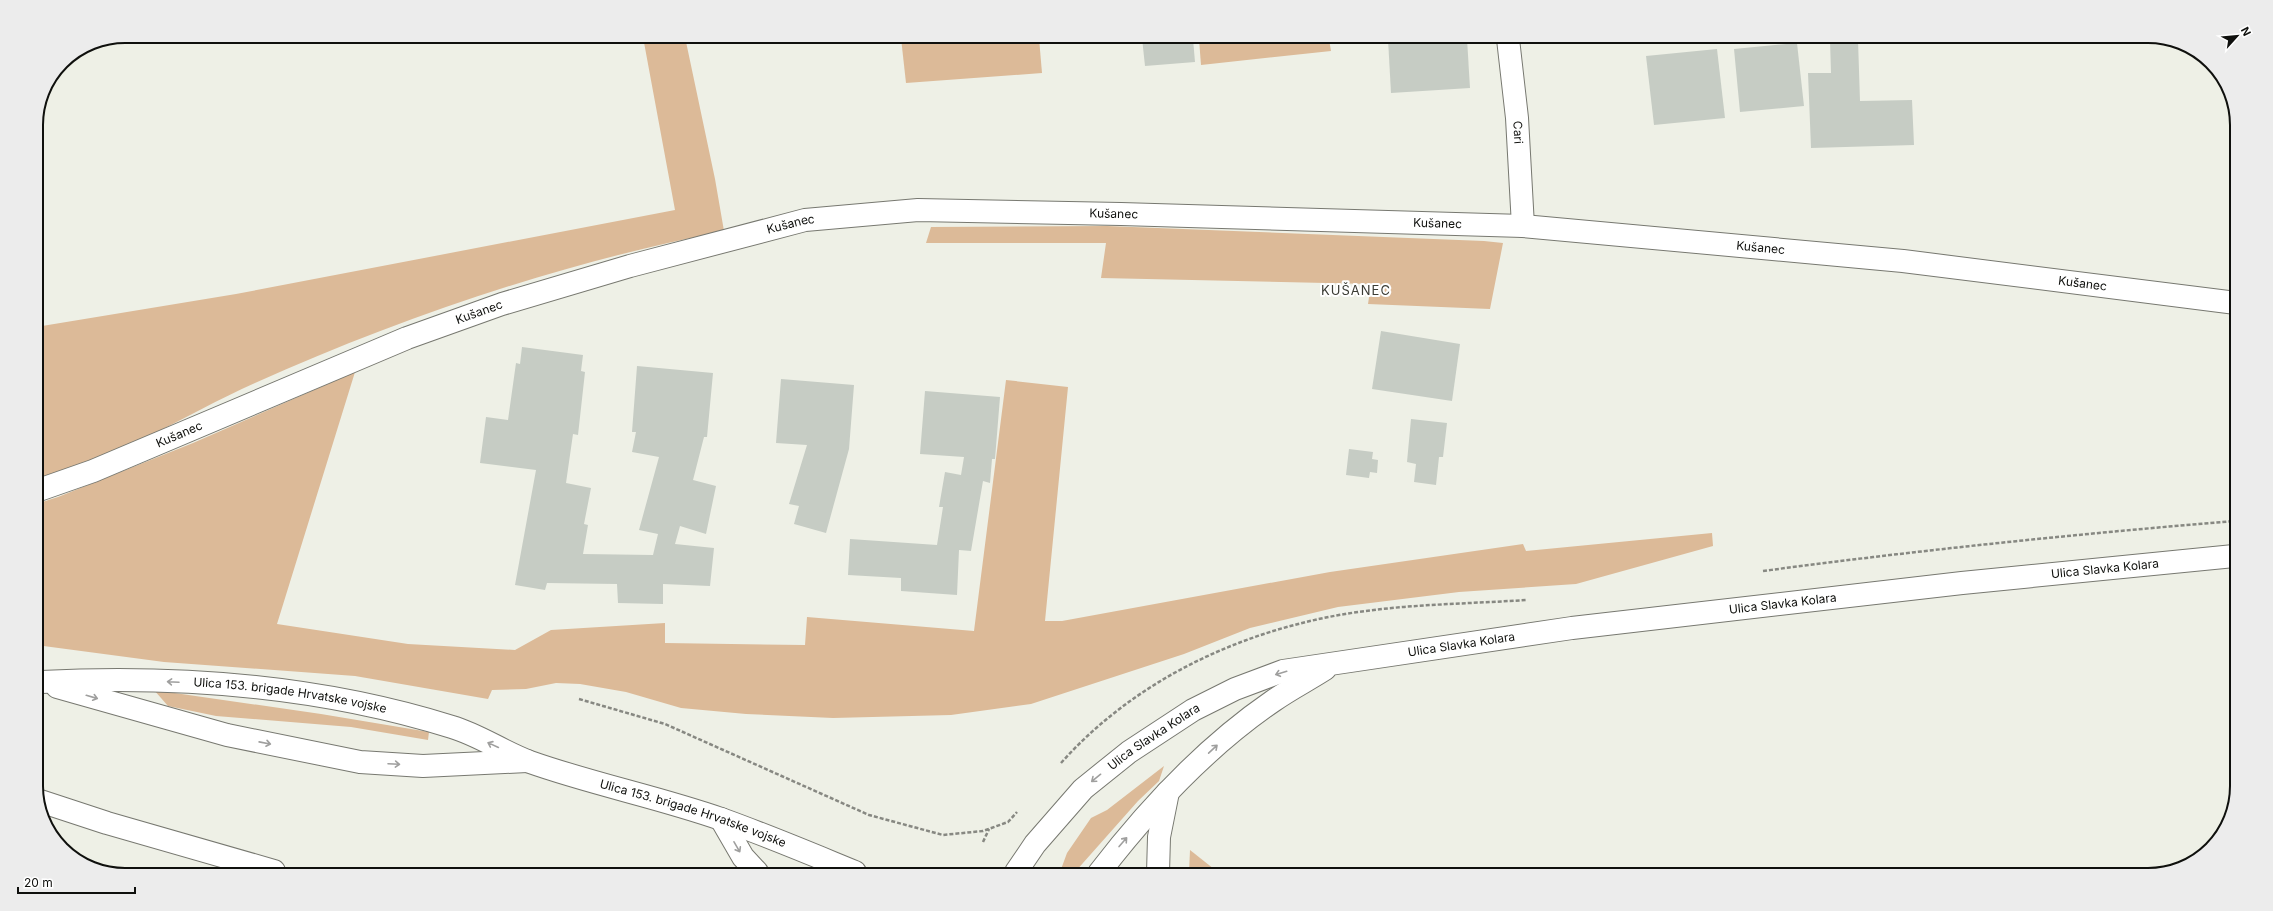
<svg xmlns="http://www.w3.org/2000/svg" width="2273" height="911" font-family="Inter,sans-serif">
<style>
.green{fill:#dcba98}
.building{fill:#c6ccc4}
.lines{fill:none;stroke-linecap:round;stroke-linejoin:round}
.lane-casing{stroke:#777870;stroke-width:24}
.street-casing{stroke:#777870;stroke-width:24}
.secondary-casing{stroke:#777870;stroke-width:24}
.primary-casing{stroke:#777870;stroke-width:24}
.path{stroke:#878882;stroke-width:2.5;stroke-dasharray:4 2;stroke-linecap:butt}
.lane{stroke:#fff;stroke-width:22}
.street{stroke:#fff;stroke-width:22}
.secondary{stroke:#fff;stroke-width:22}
.primary{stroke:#fff;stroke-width:22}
.oneway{stroke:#9f9f9e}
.labels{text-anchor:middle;stroke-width:4;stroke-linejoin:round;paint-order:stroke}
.street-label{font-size:12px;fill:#0f100d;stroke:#fff}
.neighbourhood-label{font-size:13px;letter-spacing:1px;fill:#3b3c35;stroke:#fff}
.rim{fill:none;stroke:#0f100d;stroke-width:2}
</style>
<rect width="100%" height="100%" fill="#eef0e6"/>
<g class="green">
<path d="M643 37H685L715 179 724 231C562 263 405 316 255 383 185 414 111 464 36 479V327L236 294 675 210Z"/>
<polygon points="901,38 1039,38 1042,73 906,83"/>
<polygon points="1199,39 1329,39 1331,51 1201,65"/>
<polygon points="1107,226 1484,241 1503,243 1490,309 1368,304 1371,284 1101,278 1106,243 926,243 931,227"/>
<polygon points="355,372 277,624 408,644 515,650 551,630 665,623 665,643 805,645 807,617 974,631 1006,380 1068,387 1045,621 1062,621 1330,572 1523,544 1526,551 1712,533 1713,546 1576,584 1459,592 1338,607 1250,628 1184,654 1031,704 951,715 833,718 746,714 681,708 626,692 580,684 556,683 526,689 492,690 488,699 355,676 164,662 36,645 36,504 58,497 193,443"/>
<polygon points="154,690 321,714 429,732 428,740 351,727 216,716 168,706"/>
<polygon points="1164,766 1159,781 1138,801 1075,872 1060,872 1067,853 1091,818 1107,810"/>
<polygon points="1190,850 1219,873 1189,873"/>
</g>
<g class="building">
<polygon points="1142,38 1193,39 1195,62 1145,66"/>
<polygon points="1388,39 1467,39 1470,88 1391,93"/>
<polygon points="1830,40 1858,40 1860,101 1912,100 1914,145 1811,148 1808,73 1831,73"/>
<polygon points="1797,43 1804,106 1740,112 1734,49"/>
<polygon points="1717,49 1725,118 1654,125 1646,56"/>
<polygon points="1381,331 1460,344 1452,401 1372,389"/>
<polygon points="522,347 583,355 581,371 585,372 578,435 573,434 566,483 591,488 584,524 588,525 583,554 653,555 658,534 639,530 659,457 632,452 636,432 632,432 637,366 713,373 707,437 704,437 693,480 716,486 706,534 680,526 675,544 714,548 710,586 663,584 663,604 618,603 617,584 547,583 545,590 515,585 536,470 480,463 486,417 508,420 516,363 520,364"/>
<polygon points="781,379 854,385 849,449 826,533 794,524 799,506 789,504 807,445 776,443"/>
<polygon points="925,391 1000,397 995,459 992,459 990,483 983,481 971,551 959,550 957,595 901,591 901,578 848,575 850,539 937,545 943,507 939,507 945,472 961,475 964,457 920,454"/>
<polygon points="1411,419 1447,423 1443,457 1439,457 1436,485 1414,482 1416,464 1407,462"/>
<polygon points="1349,449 1373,452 1372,459 1378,460 1377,473 1370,472 1369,478 1346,475"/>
</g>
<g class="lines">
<g class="lane-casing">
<g id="lane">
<polyline points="40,801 107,823 274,871"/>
<polyline points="721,819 743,857 757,872"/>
</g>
</g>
<g class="street-casing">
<g id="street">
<path id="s1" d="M1508 39 1517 118 1523 226"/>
<path id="s2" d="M36 491 93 471 407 338 502 304 630 266 805 220 918 210 1121 214 1523 226 1903 261 2236 303"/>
</g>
</g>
<g class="secondary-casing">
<g id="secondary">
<path id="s3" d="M1016 872 1035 844 1083 789 1129 752 1193 710 1235 689 1283 671 1572 628 1962 583 2234 556"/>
<path d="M1099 873C1148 809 1206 747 1273 701 1290 689 1308 680 1325 669"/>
</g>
</g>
<g class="primary-casing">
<g id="primary">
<path id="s4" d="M41 682C178 675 321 686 452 727 479 735 503 752 530 762 592 784 658 797 721 819 766 835 811 854 855 872"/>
<polyline points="57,687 227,735 360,762 423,766 527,761"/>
<polyline points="1158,873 1159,837 1168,792"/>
</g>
</g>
<g class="path">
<path d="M1763 571C1920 550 2077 534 2234 521"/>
<polyline points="579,699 665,724 869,815 943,835 983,831 1008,822 1017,812"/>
<path d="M1061 763C1134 681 1238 632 1345 614 1405 604 1466 604 1526 600"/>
<polyline points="983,842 989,829"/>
</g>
<use href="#lane" class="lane"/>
<use href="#street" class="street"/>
<use href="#secondary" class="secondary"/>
<use href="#primary" class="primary"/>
</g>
<defs><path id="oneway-shaft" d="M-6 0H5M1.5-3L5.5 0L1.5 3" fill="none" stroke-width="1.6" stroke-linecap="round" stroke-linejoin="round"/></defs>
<g class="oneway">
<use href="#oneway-shaft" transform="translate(1281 673) rotate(163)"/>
<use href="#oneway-shaft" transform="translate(173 682) rotate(-177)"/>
<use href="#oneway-shaft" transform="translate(92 697) rotate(16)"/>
<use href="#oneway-shaft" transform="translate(265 743) rotate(11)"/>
<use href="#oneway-shaft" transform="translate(493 745) rotate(-155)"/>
<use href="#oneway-shaft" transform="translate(1213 749) rotate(-43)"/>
<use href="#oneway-shaft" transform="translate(394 764) rotate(3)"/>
<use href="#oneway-shaft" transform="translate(1096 778) rotate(141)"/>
<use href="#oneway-shaft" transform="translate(1123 842) rotate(-49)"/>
<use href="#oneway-shaft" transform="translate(737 847) rotate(60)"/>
</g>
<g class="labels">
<g class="street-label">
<text dy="4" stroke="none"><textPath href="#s1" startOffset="94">Cari</textPath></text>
<text dy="4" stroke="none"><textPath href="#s2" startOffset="1126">Kušanec</textPath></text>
<text dy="4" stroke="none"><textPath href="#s2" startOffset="1450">Kušanec</textPath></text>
<text dy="4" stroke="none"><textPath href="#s2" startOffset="802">Kušanec</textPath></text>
<text dy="4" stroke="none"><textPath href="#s2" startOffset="1774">Kušanec</textPath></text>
<text dy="4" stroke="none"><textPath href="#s2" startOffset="2098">Kušanec</textPath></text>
<text dy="4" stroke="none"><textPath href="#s2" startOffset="478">Kušanec</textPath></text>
<text dy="4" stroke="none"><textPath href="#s2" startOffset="154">Kušanec</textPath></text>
<text dy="4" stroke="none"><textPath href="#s3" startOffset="1169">Ulica Slavka Kolara</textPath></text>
<text dy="4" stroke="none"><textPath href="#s3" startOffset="845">Ulica Slavka Kolara</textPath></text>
<text dy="4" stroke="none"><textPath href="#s3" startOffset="521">Ulica Slavka Kolara</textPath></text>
<text dy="4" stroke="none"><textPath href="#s4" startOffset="250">Ulica 153. brigade Hrvatske vojske</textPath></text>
<text dy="4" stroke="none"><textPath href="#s3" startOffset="195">Ulica Slavka Kolara</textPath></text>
<text dy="4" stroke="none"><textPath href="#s4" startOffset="672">Ulica 153. brigade Hrvatske vojske</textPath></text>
</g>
<g class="neighbourhood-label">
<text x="1356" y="295">KUŠANEC</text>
</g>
</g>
<path d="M0 0H2273V911H0ZM125 43H2148A82 82 0 0 1 2230 125V786A82 82 0 0 1 2148 868H125A82 82 0 0 1 43 786V125A82 82 0 0 1 125 43Z" fill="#ececec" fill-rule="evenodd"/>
<path class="rim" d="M125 43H2148A82 82 0 0 1 2230 125V786A82 82 0 0 1 2148 868H125A82 82 0 0 1 43 786V125A82 82 0 0 1 125 43Z"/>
<g transform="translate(2237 36) rotate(63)" stroke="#ffffff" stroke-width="3" paint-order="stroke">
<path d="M0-3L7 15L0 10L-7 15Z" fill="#0f100d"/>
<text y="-6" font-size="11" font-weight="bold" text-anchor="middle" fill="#0f100d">N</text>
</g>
<path d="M18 887v6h117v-6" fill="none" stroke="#0f100d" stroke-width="2"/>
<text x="24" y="887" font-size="12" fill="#0f100d" stroke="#ffffff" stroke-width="3" paint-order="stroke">20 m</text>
</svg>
